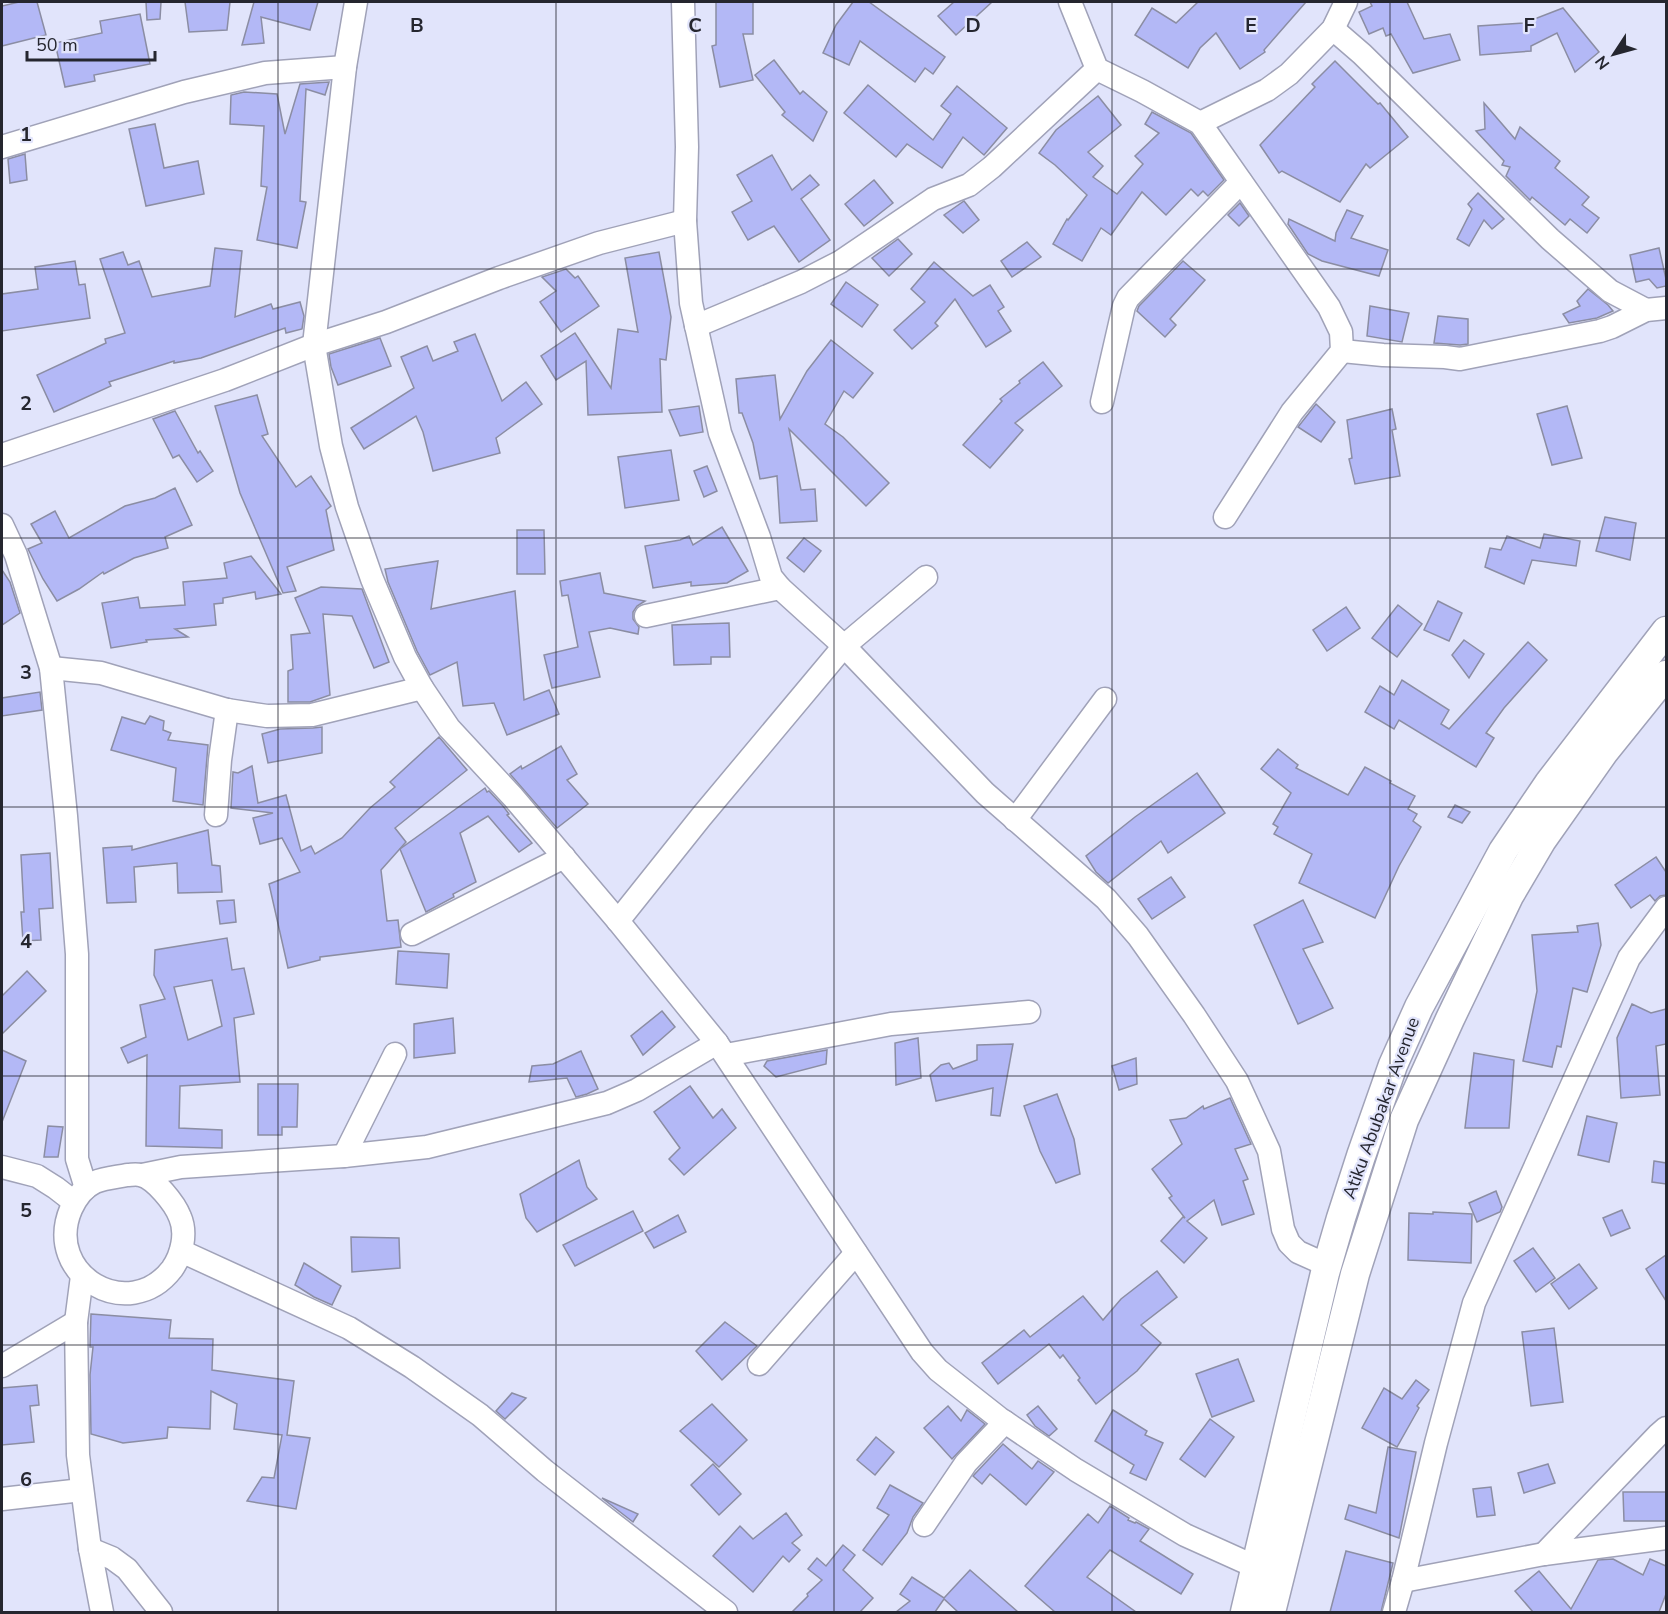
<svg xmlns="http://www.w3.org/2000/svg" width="1668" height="1614" font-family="'Nunito Sans',sans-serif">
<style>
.building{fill:#b3b8f6;stroke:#8b8da3;stroke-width:1.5;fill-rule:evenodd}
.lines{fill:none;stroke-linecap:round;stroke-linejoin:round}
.minor-casing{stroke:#a0a2b8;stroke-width:25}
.major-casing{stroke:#a0a2b8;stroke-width:31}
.minor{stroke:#fff;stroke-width:22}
.major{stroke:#fff;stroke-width:28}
.grid{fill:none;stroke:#25262f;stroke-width:1.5;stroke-opacity:0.55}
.labels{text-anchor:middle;stroke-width:4.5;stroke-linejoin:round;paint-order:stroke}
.street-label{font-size:18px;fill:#25262f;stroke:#e1e4fb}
.grid-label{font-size:20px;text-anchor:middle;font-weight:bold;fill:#25262f;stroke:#e1e4fb;stroke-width:4.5;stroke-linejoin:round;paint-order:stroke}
</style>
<rect width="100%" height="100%" fill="#e1e4fb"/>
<g class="building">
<polygon points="19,2 37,2 46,35 2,46 2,6"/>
<polygon points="146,2 161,2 160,19 147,20"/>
<polygon points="185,2 230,2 227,30 189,32"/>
<polygon points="254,2 318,2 310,30 261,17 264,43 242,45"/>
<polygon points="716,2 753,2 753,34 743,34 753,80 720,87 712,46 716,45"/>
<polygon points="853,2 869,2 945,57 933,74 925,68 915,82 860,41 849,65 823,53 836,25"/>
<polygon points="954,2 992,2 956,35 938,16"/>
<polygon points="1198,2 1306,2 1264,50 1265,52 1240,69 1216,33 1200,48 1188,68 1135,35 1152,8 1176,23"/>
<polygon points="1370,2 1407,2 1424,39 1450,34 1460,60 1413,73 1391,34 1386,36 1383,28 1369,34 1359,12 1372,6"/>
<polygon points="1563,8 1599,52 1575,72 1557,33 1531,46 1531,51 1480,55 1478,26 1524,23"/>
<polygon points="140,14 150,64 94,75 95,81 65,87 55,43 102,33 100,21"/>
<polygon points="774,60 800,94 803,91 827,112 813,141 782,115 785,112 755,75"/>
<polygon points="1335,61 1378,104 1380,103 1408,137 1370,168 1366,164 1340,202 1282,171 1279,173 1260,145 1315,87 1312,84"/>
<polygon points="329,82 325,95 306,89 300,201 306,202 297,248 257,240 267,187 261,186 264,126 230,124 231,95 244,92 277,94 285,134 300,84"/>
<polygon points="868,85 933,140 951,114 941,106 957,86 1007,128 984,155 963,137 942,168 907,144 896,157 844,113"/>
<polygon points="1098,96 1121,125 1088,152 1103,166 1093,177 1117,194 1143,164 1135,156 1159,133 1145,124 1152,112 1191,133 1224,180 1208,196 1203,191 1198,196 1191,189 1166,215 1142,192 1111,235 1101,228 1082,261 1053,244 1067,219 1068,220 1087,195 1055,165 1039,153 1056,130"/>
<polygon points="1484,103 1515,139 1520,127 1560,161 1555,168 1589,197 1582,205 1599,218 1587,233 1570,219 1565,225 1532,197 1530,200 1506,176 1510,167 1502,165 1504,161 1476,131 1485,129"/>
<polygon points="155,124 164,168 198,161 204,194 146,206 129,129"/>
<polygon points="25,154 27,180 10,183 8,159"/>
<polygon points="772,155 792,190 810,175 819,185 801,199 830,240 799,262 774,226 748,240 732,212 752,201 737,175"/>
<polygon points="874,180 893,203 864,226 845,204"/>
<polygon points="1478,193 1504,219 1492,229 1484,220 1469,246 1457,239 1472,209 1468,204"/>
<polygon points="964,201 979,220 963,233 944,215"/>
<polygon points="1240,203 1249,216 1239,226 1228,215"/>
<polygon points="1347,210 1363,216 1351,238 1388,250 1379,276 1322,261 1308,254 1288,224 1289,219 1335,241 1336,233"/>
<polygon points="898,239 912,254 889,276 872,258"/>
<polygon points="1027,242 1041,257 1012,277 1001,261"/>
<polygon points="215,248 242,251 235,317 271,304 273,309 300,302 304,316 302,329 286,333 285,328 201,358 174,363 174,361 109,382 111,386 54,412 37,375 106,343 105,339 125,333 100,259 123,252 128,265 139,261 152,297 210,286"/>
<polygon points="1659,248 1666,279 1666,286 1657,288 1649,279 1636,282 1630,255"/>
<polygon points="659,252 671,317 666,360 660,359 662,412 588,415 586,361 556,380 541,356 575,333 611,388 618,329 638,332 625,258"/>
<polygon points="75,261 79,285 85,284 90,318 2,331 2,294 38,289 35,267"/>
<polygon points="1183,261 1205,280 1170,319 1176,325 1165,337 1137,311 1139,306"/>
<polygon points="934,262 973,296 990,285 1004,307 998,311 1011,331 986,347 955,299 935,323 938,326 912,349 894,330 925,302 911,289"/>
<polygon points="566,269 575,278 578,276 599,306 561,332 540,302 556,291 542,277"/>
<polygon points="846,282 878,305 862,327 831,304"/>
<polygon points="1588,289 1608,305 1613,311 1597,318 1569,323 1563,314 1580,306 1577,301"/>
<polygon points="1370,306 1409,313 1402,342 1367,336"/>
<polygon points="1438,316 1468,319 1468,344 1460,345 1434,343"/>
<polygon points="475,334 502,401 526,382 542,404 496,438 500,453 433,471 423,432 416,416 364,449 351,428 414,388 401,357 427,346 433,361 458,351 454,342"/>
<polygon points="380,338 391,366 338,385 331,367 329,354"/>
<polygon points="831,340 873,373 853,398 844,391 825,424 843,437 889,483 866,506 789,429 801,490 815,489 817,521 780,523 777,476 760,479 753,443 742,413 739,413 736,379 775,375 780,419 807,371"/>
<polygon points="1043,362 1062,386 1015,423 1023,430 990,468 963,445 1002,401 1000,399 1020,383 1019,381"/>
<polygon points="257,395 268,434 262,436 296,487 311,476 331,506 326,510 334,550 287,567 296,591 283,593 240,493 215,406"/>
<polygon points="1316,404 1335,422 1321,442 1298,427"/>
<polygon points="699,406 703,432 680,436 669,410"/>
<polygon points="1567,406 1582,458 1552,465 1537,414"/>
<polygon points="1392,409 1396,429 1392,430 1400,476 1355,484 1349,459 1352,458 1347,420"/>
<polygon points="175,411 198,453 200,451 213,471 197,482 179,455 173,458 153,419"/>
<polygon points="671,450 679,500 625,508 618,457"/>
<polygon points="707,466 717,491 704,497 694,471"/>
<polygon points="175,488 192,525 165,537 168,548 134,558 104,574 103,572 79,589 57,601 43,579 28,549 42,543 31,524 55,511 69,538 125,506 155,498"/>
<polygon points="1605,517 1636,523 1630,560 1596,551"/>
<polygon points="722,527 748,571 727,583 691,586 691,582 653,588 645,546 680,540 689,536 693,545"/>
<polygon points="517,530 544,530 545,574 517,574"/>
<polygon points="1544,534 1580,541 1576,566 1532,560 1524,584 1485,567 1490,548 1501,550 1507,536 1540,548"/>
<polygon points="804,538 821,551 804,572 787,558"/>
<polygon points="251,556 281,594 256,599 255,592 223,598 223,603 214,604 216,625 175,629 188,637 146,640 147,642 111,648 102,603 138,597 140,608 185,605 183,582 227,578 224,563"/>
<polygon points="438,561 431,609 515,591 524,700 549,690 559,714 507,735 494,703 463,706 457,662 430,675 417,651 388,582 385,569"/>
<polygon points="2,570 10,582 20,613 2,625"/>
<polygon points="600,573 604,593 645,601 637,606 633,612 633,619 639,627 638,634 610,628 589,632 600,677 552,688 544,655 578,647 568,595 562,596 560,581"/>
<polygon points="321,587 362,589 389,662 374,668 352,616 323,614 330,695 310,702 288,702 288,671 293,669 291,635 310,633 295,598"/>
<polygon points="1438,601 1462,613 1449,641 1424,630"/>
<polygon points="1398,605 1422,624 1397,657 1372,638"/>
<polygon points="1346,607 1360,628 1327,651 1313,630"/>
<polygon points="729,623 730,657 711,657 711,664 674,665 672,625"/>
<polygon points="1464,640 1484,654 1469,678 1452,655"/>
<polygon points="1528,642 1547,660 1504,708 1486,733 1494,738 1476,767 1399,720 1394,729 1365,712 1380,686 1394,695 1402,680 1449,710 1441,724 1449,729"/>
<polygon points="40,692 42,710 2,716 2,698"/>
<polygon points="150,716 164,721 163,730 171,733 168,740 208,745 203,805 173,801 176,768 111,750 122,717 145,724"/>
<polygon points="322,727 322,753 268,763 262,734 280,729 313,728"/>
<polygon points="439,737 467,770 395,828 406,842 381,870 387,921 398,920 401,947 320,957 320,960 288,968 269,884 300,872 282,838 260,844 253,818 273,813 231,808 233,772 238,773 252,766 258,803 286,795 301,851 311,846 315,854 342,838 370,808 395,787 390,782"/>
<polygon points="561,746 577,774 567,780 588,804 557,828 510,774 521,766 522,769"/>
<polygon points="1278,749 1298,765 1296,768 1348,795 1365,767 1391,781 1390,783 1415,796 1408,809 1417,814 1413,821 1421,827 1399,866 1375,918 1299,883 1312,854 1274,834 1278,827 1273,824 1291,793 1261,769"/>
<polygon points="1197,773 1225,813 1168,853 1161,841 1108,883 1096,872 1086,856 1135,817"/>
<polygon points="485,788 487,792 489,791 503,806 509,814 507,815 532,843 519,852 488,816 460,833 476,882 453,894 454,897 426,912 400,849"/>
<polygon points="1455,805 1470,812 1462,823 1448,817"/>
<polygon points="208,830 212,865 220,866 222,892 178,893 177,863 134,867 136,902 107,903 103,848 132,846 132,850"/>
<polygon points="50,853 53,908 39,909 41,940 23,941 21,912 24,912 21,855"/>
<polygon points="1656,857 1666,872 1666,895 1660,896 1655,901 1650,895 1631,908 1615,885"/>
<polygon points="1171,877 1185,897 1152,919 1138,899"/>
<polygon points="234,900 236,922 220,924 217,901"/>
<polygon points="1303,900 1323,942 1303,949 1333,1008 1298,1024 1254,925"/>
<polygon points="1598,923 1601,945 1587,992 1573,988 1561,1047 1557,1046 1552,1067 1523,1061 1537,991 1532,935 1578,932 1577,926"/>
<path d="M227 938 232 970 244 968 254 1014 234 1018 240 1082 180 1086 179 1128 222 1130V1148L146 1146 147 1055 128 1063 121 1048 146 1037 140 1005 165 999 154 975 155 950ZM212 980 222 1026 188 1040 174 987Z"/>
<polygon points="398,951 449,954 447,988 396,984"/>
<polygon points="27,971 46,991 2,1034 2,996"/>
<polygon points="1632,1004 1651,1013 1666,1009 1666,1044 1656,1046 1660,1095 1621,1098 1617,1038"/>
<polygon points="662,1011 675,1027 643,1055 631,1036"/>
<polygon points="453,1018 455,1053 414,1058 414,1024"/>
<polygon points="918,1038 921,1078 896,1085 895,1043"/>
<polygon points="1013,1044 1000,1116 991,1115 993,1088 936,1101 930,1075 941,1065 949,1063 953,1069 977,1060 977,1045"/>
<polygon points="2,1050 26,1061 2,1122"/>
<polygon points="827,1050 826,1064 776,1077 764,1066 767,1061"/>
<polygon points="581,1051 598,1089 587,1094 576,1097 567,1078 529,1082 532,1066 553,1064"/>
<polygon points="1474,1053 1514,1060 1509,1128 1465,1128"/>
<polygon points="1136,1058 1137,1084 1119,1090 1112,1066"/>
<polygon points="258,1084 298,1084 297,1127 282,1127 282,1135 258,1135"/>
<polygon points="690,1086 713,1118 722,1109 736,1128 684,1175 669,1159 680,1148 654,1112"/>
<polygon points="1057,1094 1074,1139 1080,1174 1056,1183 1040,1151 1024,1106"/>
<polygon points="1230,1098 1251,1144 1235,1149 1248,1179 1243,1181 1254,1214 1222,1225 1214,1200 1187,1221 1207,1238 1184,1263 1161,1241 1183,1217 1185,1218 1169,1198 1172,1196 1152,1169 1182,1144 1170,1120 1186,1118 1203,1106 1204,1109"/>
<polygon points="1587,1116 1617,1123 1609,1162 1578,1155"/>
<polygon points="48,1126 63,1127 58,1157 44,1157"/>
<polygon points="579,1160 587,1187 597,1199 537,1232 526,1218 520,1194"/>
<polygon points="1654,1161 1666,1163 1666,1184 1652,1182"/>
<polygon points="1496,1191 1502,1207 1500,1212 1477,1222 1469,1203"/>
<polygon points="1622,1210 1630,1228 1611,1236 1603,1218"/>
<polygon points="633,1211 643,1231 575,1266 563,1245"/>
<polygon points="1433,1212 1472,1214 1471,1263 1408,1260 1409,1213 1433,1214"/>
<polygon points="678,1215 686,1232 654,1248 645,1233"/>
<polygon points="351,1237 399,1238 400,1268 352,1272"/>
<polygon points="1533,1248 1555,1278 1536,1292 1514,1261"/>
<polygon points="1666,1255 1666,1301 1646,1269"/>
<polygon points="304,1263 341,1286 332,1305 314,1297 295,1285"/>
<polygon points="1579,1264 1597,1288 1569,1309 1551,1284"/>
<polygon points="1157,1271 1177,1297 1141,1325 1161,1343 1137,1371 1096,1404 1078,1380 1080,1378 1063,1355 1060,1358 1049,1344 998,1384 982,1363 1024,1330 1030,1337 1083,1296 1103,1320 1121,1299"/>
<polygon points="91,1314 171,1320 169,1338 213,1339 212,1370 294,1381 287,1435 310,1438 296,1509 247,1501 262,1477 274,1478 282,1435 234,1429 237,1404 211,1391 210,1429 168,1427 167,1438 123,1443 91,1434 90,1375 93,1347 90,1347"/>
<polygon points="725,1322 757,1346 722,1380 696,1351"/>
<polygon points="1554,1328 1563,1402 1531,1406 1522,1332"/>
<polygon points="1238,1359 1254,1401 1212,1417 1196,1374"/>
<polygon points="1416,1380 1429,1390 1417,1406 1419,1408 1397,1447 1362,1428 1384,1388 1402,1399"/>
<polygon points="37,1385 39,1405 30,1406 34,1442 2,1445 2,1388"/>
<polygon points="512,1393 526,1398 505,1419 496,1411"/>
<polygon points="712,1404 747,1440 719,1467 680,1431"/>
<polygon points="948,1406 961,1421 967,1410 985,1424 952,1459 924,1428"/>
<polygon points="1038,1406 1057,1429 1049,1436 1035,1426 1027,1415"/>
<polygon points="1113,1410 1147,1431 1145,1435 1163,1443 1146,1480 1130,1473 1134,1465 1095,1441"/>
<polygon points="1210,1419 1234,1437 1205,1477 1180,1459"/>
<polygon points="876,1437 894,1452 875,1475 857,1460"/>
<polygon points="1003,1444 1032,1469 1038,1461 1054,1472 1026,1505 990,1474 982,1484 973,1476"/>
<polygon points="1388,1447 1416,1452 1399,1538 1345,1519 1349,1505 1376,1513"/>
<polygon points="713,1464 741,1494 719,1515 691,1485"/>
<polygon points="1548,1464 1555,1483 1524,1493 1518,1473"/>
<polygon points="890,1485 923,1503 913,1517 907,1533 882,1565 863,1550 889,1515 877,1508"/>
<polygon points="1491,1487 1495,1515 1477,1517 1473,1489"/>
<polygon points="1623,1492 1666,1492 1666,1521 1624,1521"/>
<polygon points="602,1498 638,1514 633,1522"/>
<polygon points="1110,1506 1129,1518 1128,1520 1135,1523 1136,1522 1149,1529 1140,1541 1193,1574 1181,1594 1110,1550 1087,1577 1136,1612 1055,1612 1025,1586 1088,1514 1098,1523"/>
<polygon points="786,1513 802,1535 792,1543 800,1550 789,1562 783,1556 753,1592 713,1556 740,1526 753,1539"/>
<polygon points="843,1545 855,1555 843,1570 873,1598 860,1612 792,1612 808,1596 807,1594 822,1580 808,1569 817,1558 826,1566"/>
<polygon points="1346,1551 1393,1563 1381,1612 1330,1612"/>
<polygon points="1613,1559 1643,1575 1650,1559 1666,1566 1666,1594 1659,1612 1533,1612 1515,1591 1539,1571 1571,1609 1598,1560"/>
<polygon points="970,1570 1018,1612 958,1612 944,1599 935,1612 896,1612 910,1601 900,1594 912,1577 944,1598"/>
</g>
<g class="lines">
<g class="minor-casing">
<g id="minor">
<polyline points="356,2 345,67 314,345 331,446 347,507 372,579 405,657 422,688 449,728 513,797 618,921 717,1043 922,1352 938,1370 999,1418 1076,1470 1185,1535 1256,1567"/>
<polyline points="683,2 687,147 685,221 691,303 720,433 759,537 771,577 780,588 844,646 985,793 1106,899 1138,936 1194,1015 1237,1081 1269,1151 1283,1229 1289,1243 1298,1252 1327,1265"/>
<polyline points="1070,2 1097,69 1142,91 1200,123 1329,307 1341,332 1342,351 1292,412 1225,517"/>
<polyline points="1333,29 1362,54 1550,239 1610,291 1646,310"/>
<polyline points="1200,123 1267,90 1289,74 1333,29 1346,2"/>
<polyline points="2,147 184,92 265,73 345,67"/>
<polyline points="696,326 801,282 840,262 933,199 969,185 992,167 1097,69"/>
<polyline points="1342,351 1383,355 1445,357 1460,359 1600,331 1612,327 1646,310 1666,308"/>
<polyline points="1102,402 1124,306 1128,298 1241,182"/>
<polyline points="2,455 225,380 314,345 386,322 499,278 599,243 685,221"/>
<polyline points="2,525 16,555 51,668 66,816 77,954 77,1159 86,1188"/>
<polyline points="646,616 780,588"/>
<polyline points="51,668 101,673 227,710 267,716 312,715 422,688"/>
<polyline points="216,815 220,760 227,710"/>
<polyline points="1015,820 1105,699"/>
<polyline points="618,921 701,817 844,646 926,577"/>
<polyline points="412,934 564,857"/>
<polyline points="726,1055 891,1024 1029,1012"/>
<polyline points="344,1156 395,1054"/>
<polyline points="2,1167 37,1176 56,1188 74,1202"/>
<path d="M127 1175C131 1175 136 1174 140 1175 155 1178 175 1204 180 1217 187 1233 182 1255 172 1269 129 1325 43 1275 71 1209 76 1198 84 1187 95 1182 104 1178 117 1177 127 1175Z"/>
<polyline points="142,1175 181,1167 344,1156 427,1147 607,1103 637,1090 717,1043"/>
<polyline points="181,1251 349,1328 412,1367 480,1415 545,1471 726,1612"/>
<polyline points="82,1276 76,1322 78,1455 90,1549 102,1612"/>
<polyline points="759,1364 856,1253"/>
<polyline points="2,1366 76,1322"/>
<polyline points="2,1499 82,1490"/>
<polyline points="924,1525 966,1463 1005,1422"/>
<polyline points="90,1549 112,1558 127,1569 161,1612"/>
<polyline points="1544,1554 1658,1435 1666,1428"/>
<polyline points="1403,1581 1544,1554 1666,1538"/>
<polyline points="1394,1612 1403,1581 1436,1443 1474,1303 1629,958 1666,908"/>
</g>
</g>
<g class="major-casing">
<g id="major">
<polyline points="1245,1612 1325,1273 1341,1218 1361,1156 1393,1065 1419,1007 1503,851 1549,783 1666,631"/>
<polyline points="1271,1612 1355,1274 1404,1120 1450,1019 1509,896 1542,840 1604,752 1666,675"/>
</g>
</g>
<use href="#minor" class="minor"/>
<use href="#major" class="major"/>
</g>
<path class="grid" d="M278 2V1612M556 2V1612M834 2V1612M1112 2V1612M1390 2V1612M2 269H1666M2 538H1666M2 807H1666M2 1076H1666M2 1345H1666"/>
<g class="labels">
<g class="street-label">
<text transform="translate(1381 1108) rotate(-70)" y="6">Atiku Abubakar Avenue</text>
</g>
</g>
<g class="grid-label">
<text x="417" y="32">B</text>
<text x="695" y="32">C</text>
<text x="973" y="32">D</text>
<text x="1251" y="32">E</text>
<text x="1529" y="32">F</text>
<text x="26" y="141">1</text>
<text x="26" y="410">2</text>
<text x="26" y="679">3</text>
<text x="26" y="948">4</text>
<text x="26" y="1217">5</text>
<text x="26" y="1486">6</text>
</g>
<rect width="1668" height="1614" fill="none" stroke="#25262f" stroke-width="6"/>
<g transform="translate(1614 54) rotate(234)" stroke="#e1e4fb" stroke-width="4.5" paint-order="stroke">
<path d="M0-4.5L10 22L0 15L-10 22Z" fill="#25262f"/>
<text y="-9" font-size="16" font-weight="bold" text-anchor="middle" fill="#25262f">N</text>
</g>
<path d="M27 51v9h128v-9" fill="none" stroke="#25262f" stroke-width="3"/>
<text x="36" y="51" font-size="18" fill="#25262f" stroke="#e1e4fb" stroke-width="4.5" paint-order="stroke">50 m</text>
</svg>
